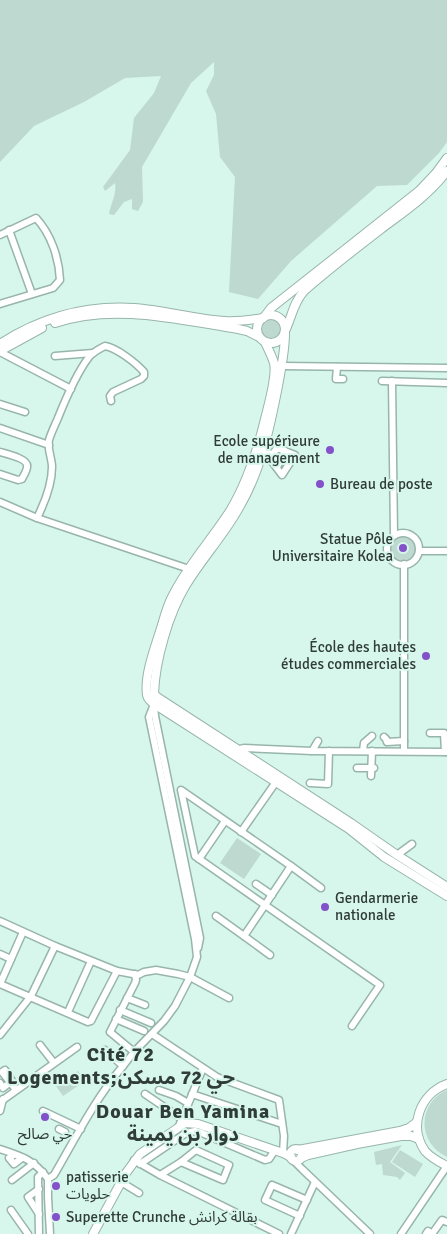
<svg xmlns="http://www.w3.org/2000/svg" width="447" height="1234" font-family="Signika,'Noto Sans Arabic',sans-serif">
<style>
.green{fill:#bed9d0}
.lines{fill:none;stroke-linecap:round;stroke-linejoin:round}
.minor-casing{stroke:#98b5ac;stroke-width:9}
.major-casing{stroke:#98b5ac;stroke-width:10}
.minor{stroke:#fff;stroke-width:6}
.major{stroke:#fff;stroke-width:8}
.poi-dot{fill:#8351c9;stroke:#d7f6ec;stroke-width:2}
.labels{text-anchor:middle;stroke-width:4;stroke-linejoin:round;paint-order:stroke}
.poi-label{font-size:15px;fill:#303c38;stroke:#d7f6ec;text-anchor:start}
.district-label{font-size:20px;font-weight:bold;letter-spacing:1px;fill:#303c38;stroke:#d7f6ec}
</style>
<rect width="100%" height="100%" fill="#d7f6ec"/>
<g class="green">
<path d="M0 0H447V142L439 153 407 185 377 186 291 261 258 299 229 292 235 177 220 157 216 114 206 91 214 75V62L191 83 142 167 143 202 138 211 132 209V199L124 202 114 215 109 214C111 203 117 194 115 183L105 191 103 187 130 150 134 118 154 93 161 76 125 78 84 102 34 126 0 162Z"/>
<circle cx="271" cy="328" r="11"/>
<circle cx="403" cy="549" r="13"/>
<polygon points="237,838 261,854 244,879 220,863"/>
<polygon points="78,1071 85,1081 63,1096 56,1086"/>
<path d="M447 1090V1157C417 1143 417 1103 447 1090Z"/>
<polygon points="402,1145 390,1162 405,1173 400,1180 397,1177 383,1175 382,1164 376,1165 374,1152"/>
<polygon points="400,1150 423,1164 415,1177 392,1162"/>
</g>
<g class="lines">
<g class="minor-casing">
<g id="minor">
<polyline points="9,230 32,294"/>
<path d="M0 235 36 218C51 234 59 258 60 280L53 288 0 304"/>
<polyline points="0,352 71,389"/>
<polyline points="55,356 93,353"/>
<polyline points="282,366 447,368"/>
<polyline points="337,367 336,379 343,379"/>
<polyline points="382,381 447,383"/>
<polyline points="392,381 394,535"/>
<polyline points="0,404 25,412"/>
<polyline points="0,428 49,445"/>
<path d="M0 452C7 454 29 459 27 467 27 471 23 476 22 479L18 480 0 474"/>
<polyline points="262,452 273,454 270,459 282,475 295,455 277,448 273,454"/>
<polyline points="277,467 285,451"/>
<polyline points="0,502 37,518 192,570"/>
<path d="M37 518C45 502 52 485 52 467 52 458 47 449 49 440 51 433 55 425 58 418 66 398 76 374 89 357 93 352 99 349 105 346 117 348 136 363 144 372V376L141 379 113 392 110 396 111 401"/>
<circle cx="403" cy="549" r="16"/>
<polyline points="419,551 447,551"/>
<polyline points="404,564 404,751"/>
<polyline points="154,705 155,716 200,938 198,948"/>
<polyline points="430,733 444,733 445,752"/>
<polyline points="384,737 386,739 387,742 404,741"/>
<polyline points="236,750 244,748 312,751 447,752"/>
<polyline points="312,751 318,741"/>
<polyline points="363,751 364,743 372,736"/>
<polyline points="357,768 374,768"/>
<polyline points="371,776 372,751"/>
<polyline points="310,783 328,784 329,751"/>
<polygon points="181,790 291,866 265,905 195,856"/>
<polyline points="241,832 276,782"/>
<polyline points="397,855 412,844"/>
<polyline points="199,859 225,821"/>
<polyline points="291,866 321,888"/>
<polyline points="256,884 272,895"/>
<polyline points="216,916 244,936"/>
<polyline points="0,921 55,946 117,971 138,975 144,972 156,970 178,974 190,977 229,998"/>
<polyline points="0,954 11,959"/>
<polyline points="270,955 244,936 265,905 380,985 352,1026"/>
<polyline points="0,984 88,1022 91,1021 117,971"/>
<polyline points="0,984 23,932"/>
<polyline points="127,998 145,1005"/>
<polyline points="120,1010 151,1023"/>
<polyline points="68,1012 91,961"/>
<polyline points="116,1019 144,1031"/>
<polyline points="152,1034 217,1077 279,1100 284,1136 283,1153"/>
<polyline points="0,1035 31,996 55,946"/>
<polyline points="40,1045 54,1063"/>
<polyline points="134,1052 110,1032 135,983 136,980 135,974"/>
<polyline points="123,1066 134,1052 164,1021 175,1006 190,977 197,957 195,939 149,717 154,704"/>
<polyline points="0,1083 3,1088 12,1081 5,1070 2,1072 16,1090"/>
<polyline points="159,1090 176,1096 188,1103"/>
<polyline points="145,1094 182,1119 185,1122"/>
<polyline points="192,1094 282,1124"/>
<polyline points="0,1102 77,1047"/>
<polyline points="0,1111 3,1099"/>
<polyline points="43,1111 81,1129"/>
<polyline points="179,1126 203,1068"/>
<polyline points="59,1129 65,1132"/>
<path d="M0 1149C22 1156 34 1160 48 1179V1197L50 1234"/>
<polygon points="196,1150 229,1165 223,1180 181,1162"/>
<polyline points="14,1155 9,1158 14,1164 22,1158"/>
<polyline points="134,1160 160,1175 279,1234"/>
<polyline points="294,1161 302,1169 370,1234"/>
<polyline points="140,1164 186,1133 195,1131 202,1133 265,1160 269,1159 275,1150"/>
<polyline points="160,1175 181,1162"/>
<path d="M48 1179 54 1175C76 1137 95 1099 123 1066L105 1050"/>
<polyline points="12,1180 34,1163"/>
<polyline points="121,1182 139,1193"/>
<polyline points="39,1189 28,1197 39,1214"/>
<polyline points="11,1210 28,1234"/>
<polyline points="300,1216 265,1200 272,1185 307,1200"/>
<polyline points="39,1234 38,1177 43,1172"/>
<polyline points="291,1234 315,1182"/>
<polyline points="401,1234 447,1166"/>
<polyline points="426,1234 428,1231 432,1234"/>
<polyline points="432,1234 442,1220 447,1222"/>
</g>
</g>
<g class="major-casing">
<g id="major">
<circle cx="271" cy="329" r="14"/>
<polyline points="265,316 271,308 419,191 436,173 447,158"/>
<path d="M55 323C114 303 179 320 238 329L247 331 259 337"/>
<path d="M285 331C292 317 293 303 304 291 329 269 355 249 381 229 405 211 429 195 447 171"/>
<path d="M285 333C285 351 281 369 278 386 270 427 261 470 240 506 225 534 203 557 186 585 169 613 155 660 154 694L157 697 351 823 397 855 447 887"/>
<path d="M265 342C268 349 272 356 274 363 277 375 269 403 266 415 258 449 248 481 230 511 212 539 189 564 174 593 168 603 165 614 162 625 156 645 144 674 147 695 148 700 151 701 154 704L349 829 384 857 447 896"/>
<path d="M0 344C40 318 86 305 134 308 164 310 194 319 225 321 237 322 250 320 263 318"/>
<polyline points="0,351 42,328"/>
<path d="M447 1084C420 1094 408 1126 425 1151 431 1158 439 1162 447 1166"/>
<circle cx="296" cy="1155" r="6"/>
<polyline points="298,1150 400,1131 409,1128 417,1122"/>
<polyline points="301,1158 308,1155 357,1144 401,1136 411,1136 419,1139"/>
<polyline points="93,1234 126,1173 140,1154 185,1123 198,1124 283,1153 291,1157"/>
</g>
</g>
<use href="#minor" class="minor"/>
<use href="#major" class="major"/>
</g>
<g class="poi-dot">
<circle cx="330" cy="450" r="5"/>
<circle cx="320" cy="484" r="5"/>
<circle cx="403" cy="548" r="5"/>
<circle cx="426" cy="656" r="5"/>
<circle cx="325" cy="907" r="5"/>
<circle cx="45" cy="1117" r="5"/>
<circle cx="56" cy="1186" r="5"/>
<circle cx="56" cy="1217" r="5"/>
</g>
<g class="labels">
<g class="poi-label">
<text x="320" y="446" text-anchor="end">Ecole supérieure<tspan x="320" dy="17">de management</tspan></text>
<text x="330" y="489">Bureau de poste</text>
<text x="393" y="544" text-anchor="end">Statue Pôle<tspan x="393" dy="17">Universitaire Kolea</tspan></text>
<text x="416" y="652" text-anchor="end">École des hautes<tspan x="416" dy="17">études commerciales</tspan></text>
<text x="335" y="903">Gendarmerie<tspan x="335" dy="17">nationale</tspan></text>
<text x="45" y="1139" text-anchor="middle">حي صالح</text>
<text x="66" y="1182">patisserie<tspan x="66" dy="17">حلويات</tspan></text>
<text x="66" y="1222">Superette Crunche بقالة كرانش</text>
</g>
<g class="district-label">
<text x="121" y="1061">Cité 72<tspan x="121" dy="23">Logements;حي 72 مسكن</tspan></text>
<text x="183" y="1118">Douar Ben Yamina<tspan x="183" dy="23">دوار بن يمينة</tspan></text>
</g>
</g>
</svg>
